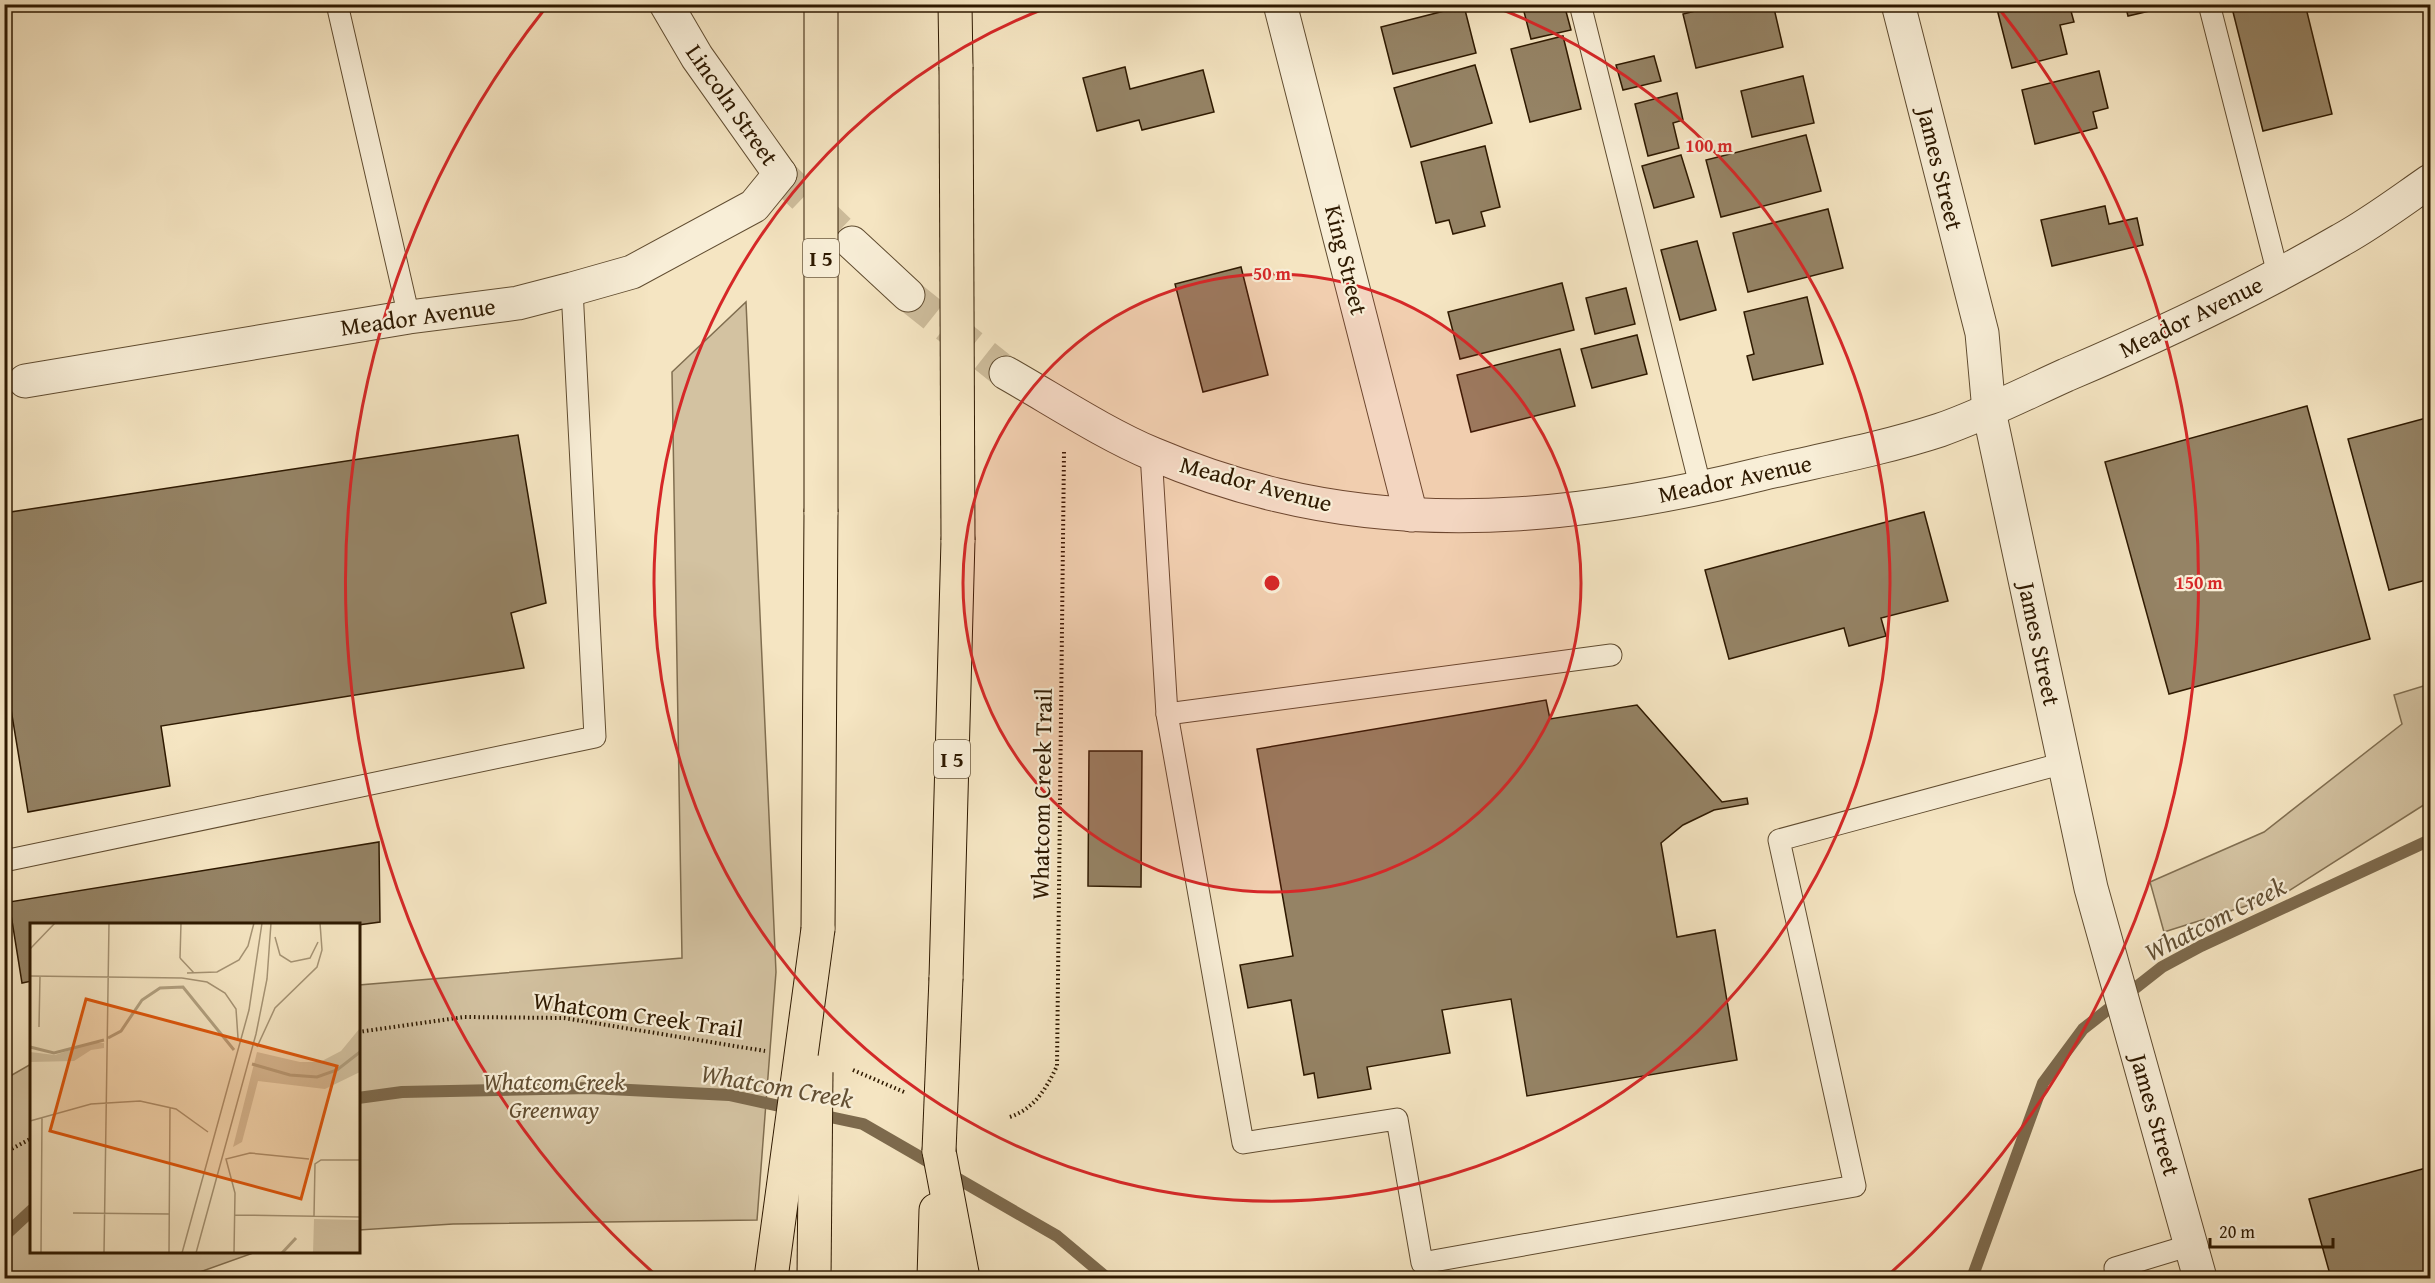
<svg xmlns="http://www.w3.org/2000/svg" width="2435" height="1283" font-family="'Gentium Book Plus',serif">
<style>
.green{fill:#d3c2a1;stroke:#806e50;stroke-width:1.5}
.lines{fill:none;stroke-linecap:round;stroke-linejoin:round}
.stream{stroke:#7d6a4d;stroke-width:12}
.building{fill:#958365;stroke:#2e1900;stroke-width:1.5}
.tertiary-tunnel{stroke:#cdbc9b;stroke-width:33;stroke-dasharray:33 16;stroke-linecap:butt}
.service-casing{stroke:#604c30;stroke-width:23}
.minor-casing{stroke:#604c30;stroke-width:35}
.tertiary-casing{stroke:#604c30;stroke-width:35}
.motorway-casing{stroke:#2e1900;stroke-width:35}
.path{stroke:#2e1900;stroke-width:4;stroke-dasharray:1.5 3;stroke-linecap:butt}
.service{stroke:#f8eed7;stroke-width:21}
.minor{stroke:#f8eed7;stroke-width:33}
.tertiary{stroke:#f8eed7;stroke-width:33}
.motorway{stroke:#f5e5c2;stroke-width:33}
.motorway-bridge-casing{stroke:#2e1900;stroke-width:35;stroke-linecap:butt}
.motorway-bridge{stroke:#f5e5c2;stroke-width:33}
.ring{fill:none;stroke:#d62828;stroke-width:3}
.labels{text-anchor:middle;stroke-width:4.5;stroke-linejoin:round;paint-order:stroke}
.shield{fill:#f8eed7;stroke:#6b5940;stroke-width:1.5}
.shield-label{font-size:22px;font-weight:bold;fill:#2e1900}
.street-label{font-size:24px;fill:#2e1900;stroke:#f8eed7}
.park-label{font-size:24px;font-style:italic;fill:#604c30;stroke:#f8eed7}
.water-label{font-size:26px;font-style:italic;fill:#624f33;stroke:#f8eed7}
.inset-river{fill:none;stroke:#b1a080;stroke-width:3}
.inset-road{fill:none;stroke:#a59374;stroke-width:1.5}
.view{fill:#df560b;fill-opacity:0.15;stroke:#df560b;stroke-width:3}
.inset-edge{fill:none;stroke:#2e1900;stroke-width:3}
.centre{fill:#d62828;stroke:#f8eed7;stroke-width:3}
.ring-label{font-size:18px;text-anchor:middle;font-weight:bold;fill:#d62828;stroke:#f8eed7;stroke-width:4.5;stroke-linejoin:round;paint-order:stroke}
</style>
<rect width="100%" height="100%" fill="#f5e5c2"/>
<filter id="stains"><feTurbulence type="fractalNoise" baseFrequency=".00333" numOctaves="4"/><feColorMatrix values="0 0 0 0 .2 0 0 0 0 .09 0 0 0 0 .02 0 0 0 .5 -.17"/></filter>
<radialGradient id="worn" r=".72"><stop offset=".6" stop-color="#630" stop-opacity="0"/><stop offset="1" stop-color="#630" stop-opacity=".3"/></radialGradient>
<g class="green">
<polygon points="746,302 776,972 757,1220 453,1224 359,1230 359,985 682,958 672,372"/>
<polygon points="2430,684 2430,801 2284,894 2164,932 2150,882 2264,832 2402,724 2394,695"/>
<polygon points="31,1064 32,1252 256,1252 183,1278 5,1278 5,1079"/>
</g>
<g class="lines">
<g class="stream">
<polyline points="358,1098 402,1092 590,1088 729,1095 793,1109"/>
<polyline points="816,1114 863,1124 1057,1236 1107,1278"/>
<polyline points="4,1236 32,1210"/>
<polyline points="1972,1278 2043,1083 2083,1029 2162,967 2201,946 2430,840"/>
</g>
</g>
<g class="building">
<polygon points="1522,4 1564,4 1571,30 1531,39"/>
<polygon points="1724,4 1773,4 1783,47 1696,68 1683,14"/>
<polygon points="2016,4 2069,4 2074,22 2060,25 2067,54 2012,68 1997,9"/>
<polygon points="2125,4 2179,4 2128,16"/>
<polygon points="2231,4 2320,4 2306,8 2332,114 2263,131"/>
<polygon points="1464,6 1476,53 1393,74 1381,27"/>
<polygon points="1563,36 1581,109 1530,122 1511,49"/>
<polygon points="1654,56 1661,81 1623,90 1616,65"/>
<polygon points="1475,65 1492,123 1411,147 1394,88"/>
<polygon points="1125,67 1130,89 1203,70 1214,112 1142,130 1139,120 1097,131 1083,78"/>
<polygon points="2099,71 2108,108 2093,112 2097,128 2035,144 2022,90"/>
<polygon points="1803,76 1814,123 1752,137 1741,91"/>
<polygon points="1677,93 1683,120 1673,123 1679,148 1648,156 1635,104"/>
<polygon points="1806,135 1821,191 1721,217 1706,160"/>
<polygon points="1485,146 1500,207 1481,212 1485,226 1453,234 1449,220 1436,223 1421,162"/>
<polygon points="1681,155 1694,197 1654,208 1642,166"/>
<polygon points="2105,206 2109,224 2137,218 2143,245 2052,266 2041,220"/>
<polygon points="1828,209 1843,268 1748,292 1733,233"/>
<polygon points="1697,241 1716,310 1680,320 1661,250"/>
<polygon points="1241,267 1268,375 1203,392 1175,284"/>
<polygon points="1562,283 1574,330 1460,359 1448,312"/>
<polygon points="1626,288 1635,324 1595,334 1586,298"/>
<polygon points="1807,297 1823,364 1753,380 1747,356 1754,354 1744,312"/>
<polygon points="1637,335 1647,374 1592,388 1581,349"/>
<polygon points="1560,349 1575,406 1471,432 1457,375"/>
<polygon points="2307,406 2370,639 2169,694 2105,462"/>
<polygon points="2430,417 2430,579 2389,590 2348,439"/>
<polygon points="518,435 546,603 511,613 524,668 161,726 170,786 28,812 4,667 4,513"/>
<polygon points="1924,512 1948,601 1881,618 1886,636 1849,646 1844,628 1729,659 1705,570"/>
<polygon points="1546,700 1550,719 1637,705 1722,802 1747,798 1748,804 1714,810 1683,825 1661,843 1677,937 1715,930 1737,1060 1527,1096 1511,999 1442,1010 1450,1053 1367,1067 1371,1089 1318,1098 1314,1073 1304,1075 1291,1000 1248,1008 1240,965 1293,956 1257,749"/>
<polygon points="1089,751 1142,751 1141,887 1088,886"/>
<polygon points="379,842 380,922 358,925 32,924 32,981 22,983 9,902"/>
<polygon points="2430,1167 2430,1278 2331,1278 2309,1199"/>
</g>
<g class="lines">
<g class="tertiary-tunnel">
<polyline points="780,174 852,243"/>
<polyline points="908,295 1006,373"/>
</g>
<g class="service-casing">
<g id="service">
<polyline points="337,4 409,317"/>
<polyline points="1580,4 1701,489"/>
<polyline points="2209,4 2278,274"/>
<polyline points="1151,453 1167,714 1243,1143 1397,1119 1422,1263 1855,1186 1779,840 2064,763"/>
<polyline points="1167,714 1611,655"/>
<polyline points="4,861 595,737 572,289"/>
<polyline points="2116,1278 2115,1268 2191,1245"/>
</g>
</g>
<g class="minor-casing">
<g id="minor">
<polyline points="1280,4 1411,515"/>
<polyline points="1898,4 1982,333 1989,411"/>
<polyline points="25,381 409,317 518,303 572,289 632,272 754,206 780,174"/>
</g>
</g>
<g class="tertiary-casing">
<g id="tertiary">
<polyline points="666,4 697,57 780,174"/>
<polyline points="852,243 908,295"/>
<path d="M1006 373C1052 399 1105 434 1153 454 1193 471 1235 485 1277 495 1438 534 1602 513 1761 474 1821 460 1882 449 1940 430 1983 415 2024 394 2066 375 2160 335 2253 291 2341 240 2372 223 2401 201 2430 181"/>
<polyline points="1989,411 2091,888 2200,1278"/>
</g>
</g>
<g class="motorway-casing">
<g id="motorway">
<polyline points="955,4 956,67"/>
<polyline points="818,929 821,512"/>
<polyline points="946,978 958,540"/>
<polyline points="939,1151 963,1278"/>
<polyline points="934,1278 936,1210"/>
</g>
</g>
<g class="path">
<polyline points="358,1032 464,1017 564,1018 765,1051"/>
<polyline points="853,1070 904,1092"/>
<path d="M1010 1117C1035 1108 1046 1089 1057 1066L1064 452"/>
<polyline points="4,1153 32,1138"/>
</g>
<use href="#service" class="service"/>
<use href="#minor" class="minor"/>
<use href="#tertiary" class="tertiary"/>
<use href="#motorway" class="motorway"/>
<g class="motorway-bridge-casing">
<g id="motorway-bridge">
<polyline points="956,67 958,540"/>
<polyline points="821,512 821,4"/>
<polyline points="939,1151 946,978"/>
<polyline points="771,1278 818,929"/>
<polyline points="814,1278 816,1072"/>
</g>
</g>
<use href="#motorway-bridge" class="motorway-bridge"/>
</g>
<circle cx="1272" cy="583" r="309" fill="#d62828" fill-opacity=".12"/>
<g class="ring">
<circle cx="1272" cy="583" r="309"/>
<path d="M1493 6A618 618 0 1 1 1051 6"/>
<path d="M658 1277A927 927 0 0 1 547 6M1997 6A927 927 0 0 1 1886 1277"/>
</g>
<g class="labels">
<g class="shield">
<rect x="803" y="239" width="36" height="38" rx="4.5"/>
<rect x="934" y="740" width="36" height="38" rx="4.5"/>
</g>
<g class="shield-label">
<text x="821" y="266">I 5</text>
<text x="952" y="767">I 5</text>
</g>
<g class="street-label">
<text transform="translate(732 105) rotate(55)" y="8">Lincoln Street</text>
<text transform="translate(1940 169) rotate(76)" y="8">James Street</text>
<text transform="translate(1346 260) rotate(76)" y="8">King Street</text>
<text transform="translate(418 317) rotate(-8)" y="8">Meador Avenue</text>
<text transform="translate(2191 317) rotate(-26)" y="8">Meador Avenue</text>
<text transform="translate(1735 479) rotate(-12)" y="8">Meador Avenue</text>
<text transform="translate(1256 484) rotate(15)" y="8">Meador Avenue</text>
<text transform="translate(2039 644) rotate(78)" y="8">James Street</text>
<text transform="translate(1042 794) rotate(-89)" y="8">Whatcom Creek Trail</text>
<text transform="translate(638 1015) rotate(8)" y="8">Whatcom Creek Trail</text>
<text transform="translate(2155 1115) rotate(74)" y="8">James Street</text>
</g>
<g class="park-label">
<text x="554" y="1090">Whatcom Creek<tspan x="554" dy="28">Greenway</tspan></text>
</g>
<g class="water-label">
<text transform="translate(2215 919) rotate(-27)" y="9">Whatcom Creek</text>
<text transform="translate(777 1086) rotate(10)" y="9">Whatcom Creek</text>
</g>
</g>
<g transform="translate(30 923)">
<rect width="330" height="330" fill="#f5e5c2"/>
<path d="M330 105V149L295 166 228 158 212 219 203 224 227 129 270 139H290L311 128ZM61 120H74V125L61 127 44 138 0 139V129L25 132ZM284 296 330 297V330H283Z" fill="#d3c2a1"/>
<path class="inset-river" d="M78 115 91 108 112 77 130 65 153 64 204 127M0 124 24 130 74 117M222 141 260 152 287 154 307 147 330 129M252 330 266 315"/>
<path class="inset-road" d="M245 14 250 32 261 39 280 35 288 19M0 26 25 0M150 35 151 0M150 35 164 50M157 50 187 49 209 37 218 23 224 0M0 53 152 55M152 55 177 59 195 70 206 86 208 115M9 104 10 53M227 124 245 85 287 44 292 27 290 0M0 198 61 181 110 178 146 186 178 209M43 290 139 291M205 292 330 294M284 293 285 241 291 237H330M11 330 12 194M74 330 79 0M139 330 140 184M152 330 219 87 232 0M166 330 226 111 237 56 241 0M204 330 205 270 196 236 220 230 279 236"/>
<path class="view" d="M56 76 307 143 271 276 20 208Z"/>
<rect width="330" height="330" class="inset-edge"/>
</g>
<circle cx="1272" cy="583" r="9" class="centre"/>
<g class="ring-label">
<text x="1709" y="152">100 m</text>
<text x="1272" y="280">50 m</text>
<text x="2199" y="589">150 m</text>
</g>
<rect width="2435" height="1283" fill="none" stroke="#f5e5c2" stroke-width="24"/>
<rect x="6" y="6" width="2423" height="1271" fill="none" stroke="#2e1900" stroke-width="3"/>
<rect x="12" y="12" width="2411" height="1259" fill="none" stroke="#2e1900" stroke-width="1.5"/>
<path d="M2210 1238v9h123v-9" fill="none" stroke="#2e1900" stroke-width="3"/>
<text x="2219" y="1238" font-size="18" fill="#2e1900" stroke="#f8eed7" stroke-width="4.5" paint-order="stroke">20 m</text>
<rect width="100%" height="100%" filter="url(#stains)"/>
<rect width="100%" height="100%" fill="url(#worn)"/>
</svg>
